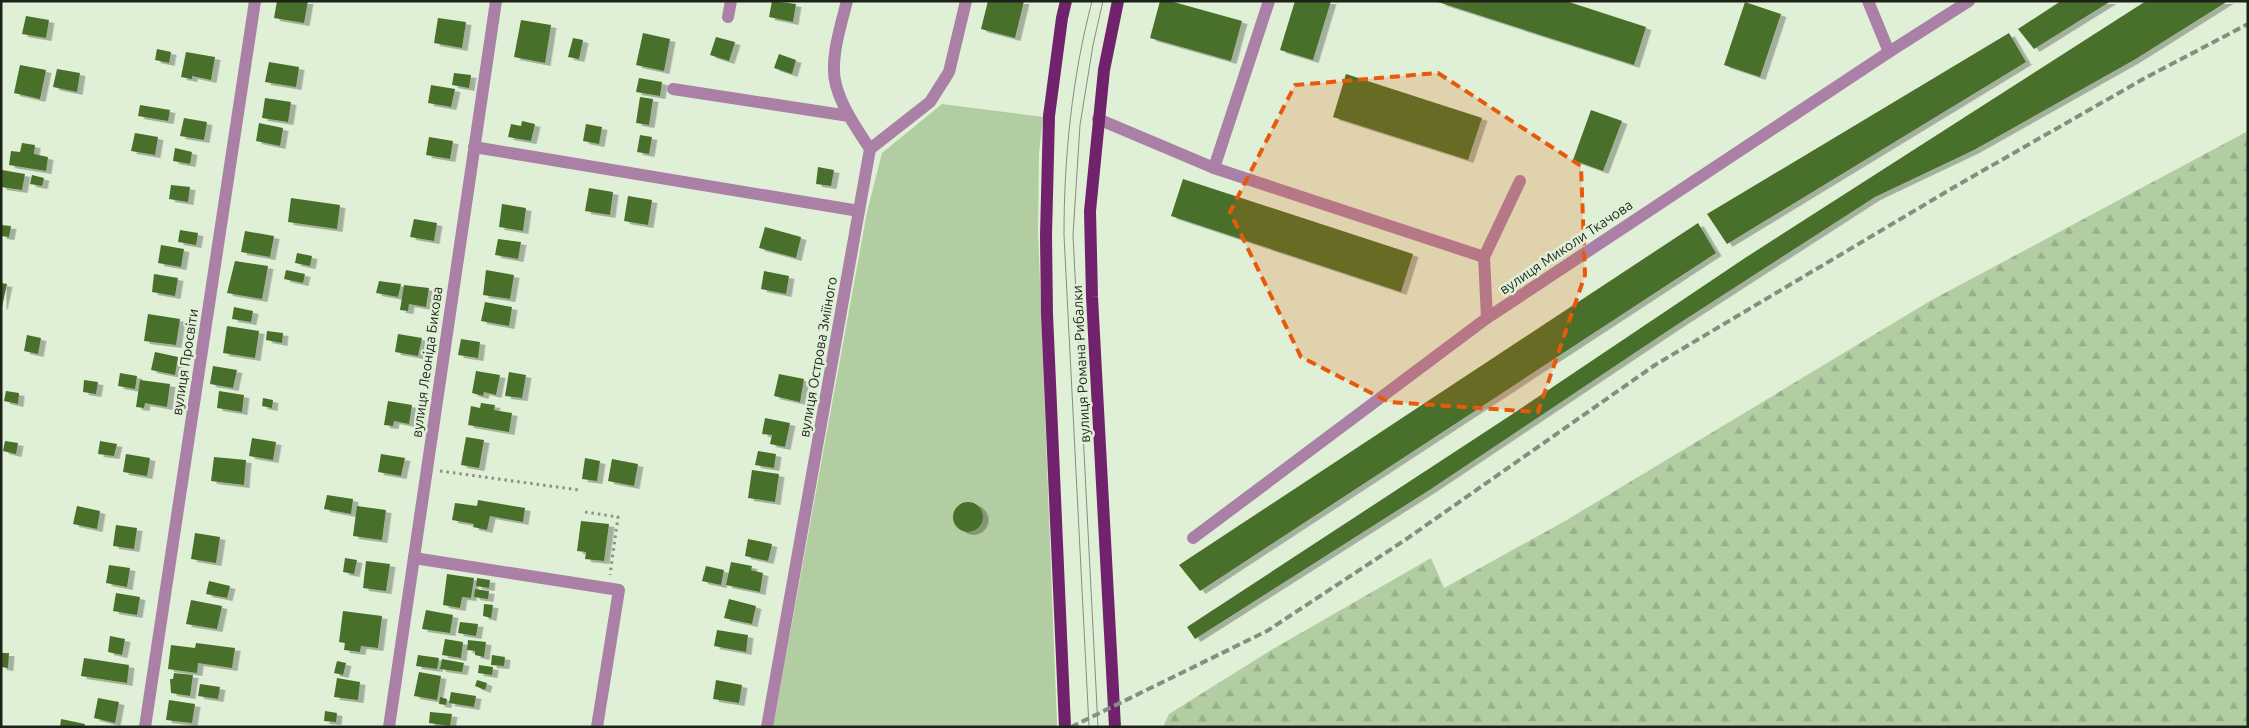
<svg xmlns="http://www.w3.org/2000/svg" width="2249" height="728" font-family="Ubuntu,sans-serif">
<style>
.green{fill:#b2cda1}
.forest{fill:url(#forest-firs)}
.building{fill:#48702a;filter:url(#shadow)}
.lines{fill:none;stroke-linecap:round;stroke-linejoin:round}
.path{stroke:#889382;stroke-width:3;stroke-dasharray:2.5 4;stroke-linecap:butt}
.minor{stroke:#ab80a7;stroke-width:12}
.major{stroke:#70226c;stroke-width:12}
.tram{stroke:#848f7e;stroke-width:1}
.rail{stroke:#848f7e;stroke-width:4;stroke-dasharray:8 4;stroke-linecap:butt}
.marked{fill:#e8590c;fill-opacity:0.2;stroke:#e8590c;stroke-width:4;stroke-dasharray:10 6;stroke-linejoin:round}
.labels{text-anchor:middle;stroke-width:5;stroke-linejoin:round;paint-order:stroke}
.street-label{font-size:14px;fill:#1c2219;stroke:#e0f0d7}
</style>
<defs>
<pattern id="forest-firs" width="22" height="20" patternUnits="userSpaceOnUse" patternTransform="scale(1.25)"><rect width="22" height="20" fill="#b2cda1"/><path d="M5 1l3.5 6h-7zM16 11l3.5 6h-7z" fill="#98b08a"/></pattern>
<filter id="shadow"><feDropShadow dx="5.5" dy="3" stdDeviation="0" flood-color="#0004"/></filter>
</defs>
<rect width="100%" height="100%" fill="#e0f0d7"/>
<polygon class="green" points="942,104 1043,117 1039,153 1038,231 1057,725 1053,727 773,727 867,212 882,153"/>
<polygon class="forest" points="2248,131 2248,727 1163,727 1169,714 1268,652 1431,558 1444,588 1565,521 1930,301"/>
<g class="building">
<polygon points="277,1 308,1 304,23 274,18"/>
<polygon points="772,1 796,4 793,22 769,17"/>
<polygon points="988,1 1024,1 1015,38 981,29"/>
<polygon points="1160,1 1170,1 1242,21 1231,61 1150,38"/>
<polygon points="1295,1 1331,1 1313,60 1280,50"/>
<polygon points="1566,1 1646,27 1634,65 1438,2"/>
<polygon points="2061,1 2111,1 2034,49 2018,29"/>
<polygon points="2146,1 2228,1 2134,60 1974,150 1875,197 1675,326 1431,489 1195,639 1187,627 1508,417 1745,258"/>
<polygon points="1745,2 1781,14 1760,77 1724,65"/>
<polygon points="26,16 49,20 46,38 22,34"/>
<polygon points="438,18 466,22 462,48 434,43"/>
<polygon points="521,20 551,25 545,63 514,57"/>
<polygon points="643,33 670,39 664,71 636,65"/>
<polygon points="2009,33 2026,62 1727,244 1707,214"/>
<polygon points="716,37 735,42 729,61 710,55"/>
<polygon points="573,38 583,40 579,59 568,57"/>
<polygon points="157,49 171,52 169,63 155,60"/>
<polygon points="186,52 215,57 211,80 192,76 192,79 181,77"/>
<polygon points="779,54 796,60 792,74 774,68"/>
<polygon points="269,62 299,67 296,87 265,82"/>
<polygon points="20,65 46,70 40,99 14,93"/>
<polygon points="57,69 80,73 77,92 53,87"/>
<polygon points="454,73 471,75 469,88 452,85"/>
<polygon points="1346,74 1482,118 1468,160 1333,117"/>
<polygon points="639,78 662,82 660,96 636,92"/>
<polygon points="431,85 455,89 451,107 428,103"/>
<polygon points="640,97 653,99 649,125 636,123"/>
<polygon points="265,98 291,102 288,122 262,118"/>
<polygon points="140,105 170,110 168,121 138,116"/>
<polygon points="1591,110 1622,121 1603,171 1573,160"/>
<polygon points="184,118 207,122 204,140 180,136"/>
<polygon points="522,121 535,124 531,141 508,137 511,124 521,126"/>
<polygon points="259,123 283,128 280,146 256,141"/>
<polygon points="586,124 602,127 599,144 583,141"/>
<polygon points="135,133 158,137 155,155 131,151"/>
<polygon points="640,135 652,137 649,154 637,152"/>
<polygon points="429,137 453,141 450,159 426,155"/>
<polygon points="22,143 35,145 34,154 48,157 46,171 9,165 11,151 20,152"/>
<polygon points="175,148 192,152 190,164 173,161"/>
<polygon points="818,167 834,170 831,186 816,184"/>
<polygon points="2,170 25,174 22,190 1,187"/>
<polygon points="32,175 44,178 42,186 30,184"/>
<polygon points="1183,179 1413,254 1401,292 1171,216"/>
<polygon points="171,185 190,187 188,202 169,199"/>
<polygon points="589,188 613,192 610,215 585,211"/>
<polygon points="628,196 652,200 648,225 624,221"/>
<polygon points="291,198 340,205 337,229 288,222"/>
<polygon points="502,204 526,208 523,231 499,227"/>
<polygon points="414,219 437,223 434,241 410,237"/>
<polygon points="1698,223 1716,253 1200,591 1179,565"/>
<polygon points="1,225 11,226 9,237 1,236"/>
<polygon points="765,227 801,237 796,258 759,248"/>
<polygon points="180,230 198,233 196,245 178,242"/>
<polygon points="245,231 274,236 270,257 241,252"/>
<polygon points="498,239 521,242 518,259 495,255"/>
<polygon points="161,245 184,249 181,267 158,263"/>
<polygon points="297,253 312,256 310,266 295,263"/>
<polygon points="235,261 268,266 262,299 227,293"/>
<polygon points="286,270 305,274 303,283 284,279"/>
<polygon points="486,270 514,275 510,299 483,295"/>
<polygon points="764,271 789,276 786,294 761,289"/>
<polygon points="154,274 178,278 175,296 152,292"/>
<polygon points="379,281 401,284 398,297 376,293"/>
<polygon points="1,283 7,284 2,307 1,306"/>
<polygon points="404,285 429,288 426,307 409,304 408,311 400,310"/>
<polygon points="485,302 512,307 509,326 481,321"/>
<polygon points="234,307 253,311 251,322 232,319"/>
<polygon points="148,314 180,319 176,345 144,341"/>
<polygon points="227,326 259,331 255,358 223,353"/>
<polygon points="267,331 283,333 282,343 266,340"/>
<polygon points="398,334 422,338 418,356 395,352"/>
<polygon points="27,335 41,338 38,354 24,351"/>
<polygon points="461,339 480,342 478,358 458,355"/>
<polygon points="155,352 178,357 175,375 151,370"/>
<polygon points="213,366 237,370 233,388 210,384"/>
<polygon points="476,371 500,375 496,395 484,392 483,396 472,393"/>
<polygon points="509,372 526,375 522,398 505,396"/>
<polygon points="120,373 137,376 135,389 118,386"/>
<polygon points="779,374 804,379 800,402 774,396"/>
<polygon points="84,380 98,382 96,394 83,392"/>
<polygon points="140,380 170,384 167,407 145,403 144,408 136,407"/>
<polygon points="6,391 19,393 18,404 4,401"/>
<polygon points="219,391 244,395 242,412 217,408"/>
<polygon points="263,398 273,400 272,408 262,406"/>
<polygon points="388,401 412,405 409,424 394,421 393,426 384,425"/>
<polygon points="481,403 495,405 494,410 512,413 509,432 468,425 471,406 480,408"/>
<polygon points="765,418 790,423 785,447 770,444 772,435 762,434"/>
<polygon points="466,437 484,440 479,468 461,465"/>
<polygon points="252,438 276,442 273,460 249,456"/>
<polygon points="5,441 18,443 16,454 3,451"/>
<polygon points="100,441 117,444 114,456 98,454"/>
<polygon points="758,451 776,454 774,468 755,465"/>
<polygon points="126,454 150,458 147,476 123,472"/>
<polygon points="381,454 405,458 401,476 378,472"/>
<polygon points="214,457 246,460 244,485 211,481"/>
<polygon points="585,458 600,461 597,481 582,479"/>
<polygon points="612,459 638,464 634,486 608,481"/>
<polygon points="752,470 779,474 775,502 748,498"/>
<polygon points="327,495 353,499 351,514 324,509"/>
<polygon points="478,500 525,508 523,522 490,516 487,530 473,527 474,524 452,520 455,503 477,506"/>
<circle cx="968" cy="517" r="15"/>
<polygon points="77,506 100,511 97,529 73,524"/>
<polygon points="357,506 386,510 382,540 353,536"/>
<polygon points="581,521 609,524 604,561 585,559 586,552 577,551"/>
<polygon points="116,525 137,528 134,549 113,546"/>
<polygon points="195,533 220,537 216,563 191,559"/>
<polygon points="748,539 772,544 768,561 745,556"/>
<polygon points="345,558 357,560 354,574 343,572"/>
<polygon points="366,561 390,564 386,591 363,588"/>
<polygon points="731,562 752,566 751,570 763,573 760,592 726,585"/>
<polygon points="109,565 130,568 127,587 106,583"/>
<polygon points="706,566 724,570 721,585 702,581"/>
<polygon points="447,574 474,578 471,598 462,597 460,608 443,605"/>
<polygon points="477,578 490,580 489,588 476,586"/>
<polygon points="209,581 230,586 227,598 206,594"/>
<polygon points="475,589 489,591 488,599 474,597"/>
<polygon points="116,593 140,597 137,615 113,611"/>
<polygon points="729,599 756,606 752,624 724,618"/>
<polygon points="191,600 222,606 217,629 186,624"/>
<polygon points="484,604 493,605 491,618 483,616"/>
<polygon points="426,610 453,615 450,633 422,629"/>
<polygon points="343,611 382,616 378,648 361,646 360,652 344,650 345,643 339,642"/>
<polygon points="460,622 478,624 476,636 458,633"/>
<polygon points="717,630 748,635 746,652 714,646"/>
<polygon points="110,636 125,639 122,655 108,652"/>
<polygon points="445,639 463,642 461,658 442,655"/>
<polygon points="468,640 486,642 484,657 475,655 475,651 467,650"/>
<polygon points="196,643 235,648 232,668 198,663 197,673 168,669 171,645 195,648"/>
<polygon points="1,653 9,653 8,668 1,667"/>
<polygon points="418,655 439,658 437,669 416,666"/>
<polygon points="492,655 505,657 504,666 491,665"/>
<polygon points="84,658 129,665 127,683 81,676"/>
<polygon points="442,659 464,663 462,672 440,669"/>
<polygon points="337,661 346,663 343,675 334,673"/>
<polygon points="479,665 493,667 492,675 478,673"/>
<polygon points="419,672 441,676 437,700 414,696"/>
<polygon points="174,673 193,675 190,696 171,693 170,679 173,679"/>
<polygon points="337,678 360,682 358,700 334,697"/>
<polygon points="477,680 487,683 485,690 475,686"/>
<polygon points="716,680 742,685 739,703 713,699"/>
<polygon points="200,684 220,687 218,699 198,696"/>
<polygon points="451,692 476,696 474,707 449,703"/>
<polygon points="440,697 447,699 446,705 439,704"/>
<polygon points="98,698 119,702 115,723 94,718"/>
<polygon points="169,700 195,704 192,723 166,720"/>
<polygon points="325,711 337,713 336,722 324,721"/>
<polygon points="430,712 452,714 450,726 429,723"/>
<polygon points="61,719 85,724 84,727 60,727"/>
</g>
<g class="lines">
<g class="path">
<polyline points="440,471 579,490"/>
<polyline points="585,512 618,517 610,575"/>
</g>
<g class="minor">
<polyline points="1269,1 1214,168 1484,257 1520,181"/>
<polyline points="1868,1 1889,52"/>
<polyline points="728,17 731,1"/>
<polyline points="673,89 849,116"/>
<polyline points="1098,119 1214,168"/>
<polyline points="474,147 859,211"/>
<polyline points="870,149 930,102 949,72 966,1"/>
<polyline points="1484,257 1487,318"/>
<polyline points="1193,538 1487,318 1889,52 1969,1"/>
<polyline points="414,558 619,590 597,727"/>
<polyline points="145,727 255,1"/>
<polyline points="389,727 496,1"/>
<path d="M767 727 870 149C857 129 842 108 836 85 829 61 841 25 847 1"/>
</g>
<g class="major">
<polyline points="1065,727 1047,314 1046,235 1049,116 1062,18 1066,1"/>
<polyline points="1115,727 1092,297 1090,211 1104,70 1118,1"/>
</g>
<g class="tram">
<path d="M1089 727 1064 235C1064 156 1072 78 1092 1"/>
<polyline points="1098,727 1073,235 1080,125 1093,45 1103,1"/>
</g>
<polyline class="rail" points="1071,727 1267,631 1405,540 1655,365 1956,186 2145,78 2248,24"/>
</g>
<path class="marked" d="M1438 73 1581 166 1585 275 1538 412 1389 402 1301 357 1230 212 1295 85Z"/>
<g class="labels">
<g class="street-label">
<text transform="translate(1566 247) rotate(-34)" y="5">вулиця Миколи Ткачова</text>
<text transform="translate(818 357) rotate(-80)" y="5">вулиця Острова Зміїного</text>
<text transform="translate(185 362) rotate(-81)" y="5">вулиця Просвіти</text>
<text transform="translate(427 362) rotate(-82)" y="5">вулиця Леоніда Бикова</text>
<text transform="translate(1081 364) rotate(-93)" y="5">вулиця Романа Рибалки</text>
</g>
</g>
<rect width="2249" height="728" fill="none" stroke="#1c2219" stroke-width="5"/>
</svg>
